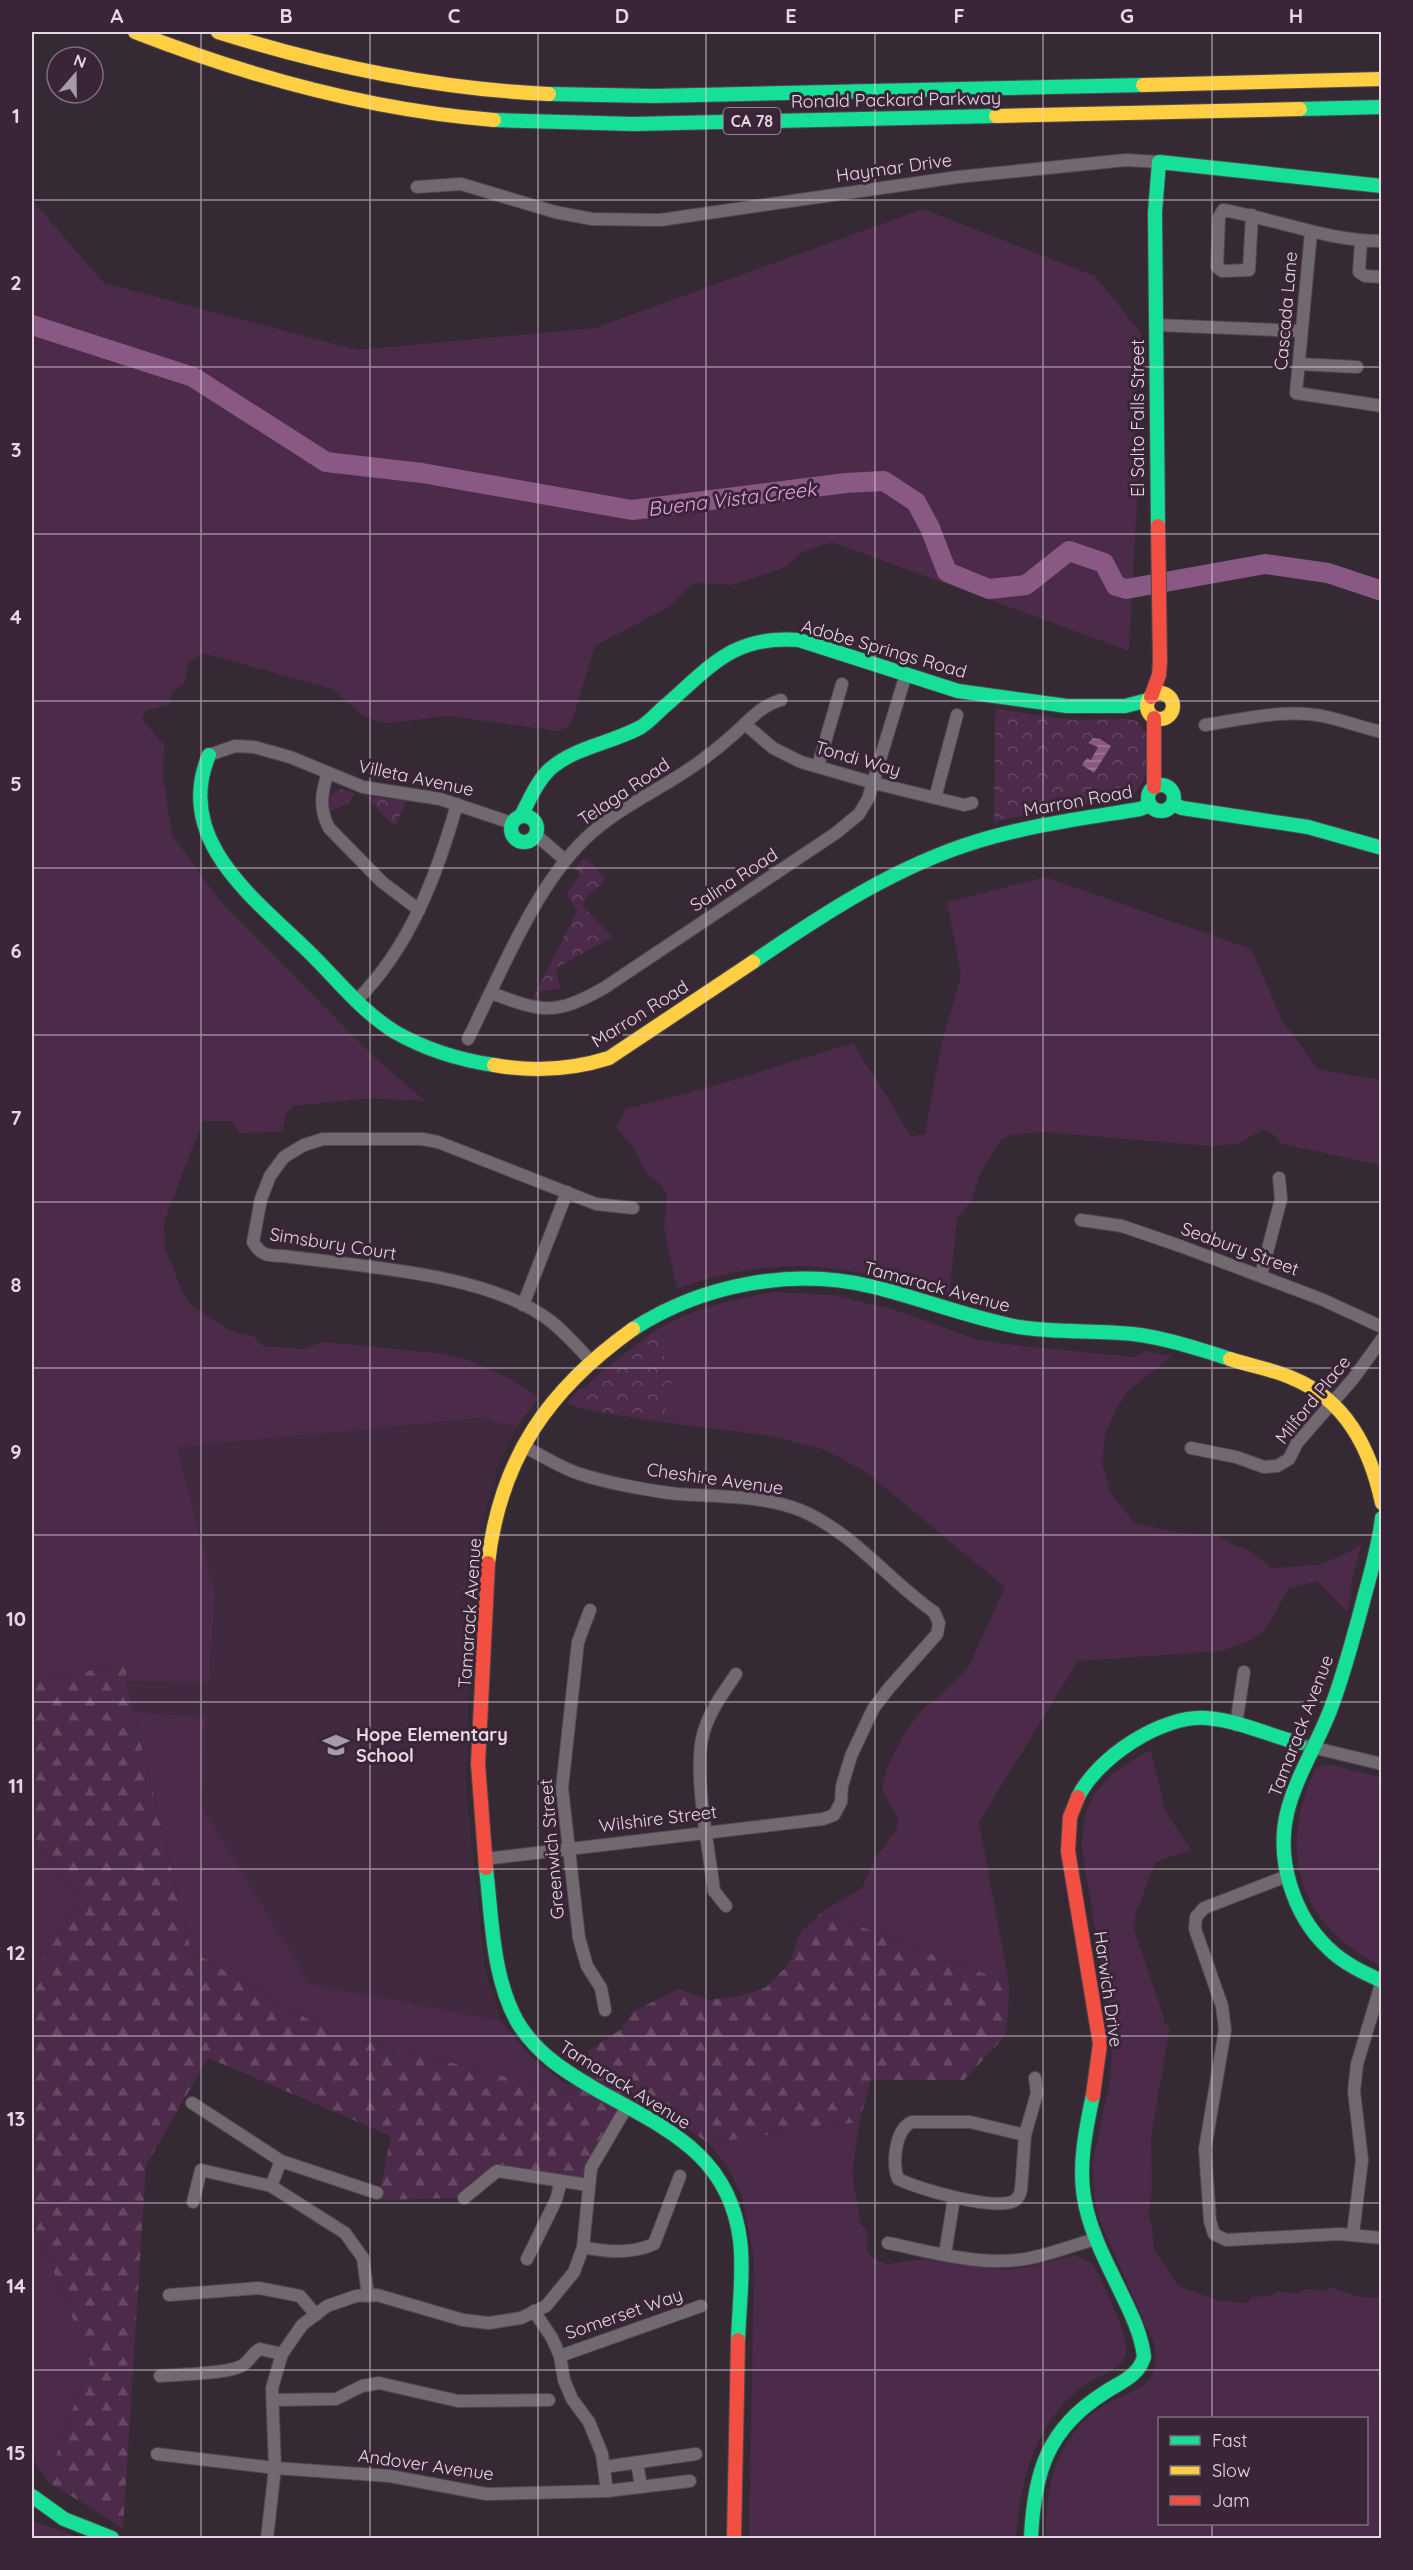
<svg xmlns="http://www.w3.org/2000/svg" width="1413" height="2570" font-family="Quicksand,sans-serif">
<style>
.built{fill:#412a3f}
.grass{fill:#4c2a49;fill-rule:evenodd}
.forest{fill:url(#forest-firs)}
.park{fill:url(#park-crowns)}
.water{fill:url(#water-rules)}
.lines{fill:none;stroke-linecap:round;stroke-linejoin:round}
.river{stroke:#895984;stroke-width:20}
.street-casing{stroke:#50474f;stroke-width:14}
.fast-casing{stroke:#50474f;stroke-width:16}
.slow-casing{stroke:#50474f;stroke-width:16}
.jam-casing{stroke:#50474f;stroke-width:16}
.street{stroke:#716870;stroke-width:12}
.fast{stroke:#16e098;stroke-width:14}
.slow{stroke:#ffcf43;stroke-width:14}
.jam{stroke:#f24e42;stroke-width:14}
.grid{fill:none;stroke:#e5d8e3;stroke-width:1.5;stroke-opacity:0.55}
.labels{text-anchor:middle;stroke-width:6;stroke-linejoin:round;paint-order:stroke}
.shield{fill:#392537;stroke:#b1a2af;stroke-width:1.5}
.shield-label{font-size:16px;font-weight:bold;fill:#e5d8e3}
.street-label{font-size:18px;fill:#e5d8e3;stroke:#392537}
.poi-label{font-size:18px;font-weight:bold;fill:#e5d8e3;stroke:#392537;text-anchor:start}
.water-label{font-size:20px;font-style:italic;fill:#eca1e4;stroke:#392537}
.neatline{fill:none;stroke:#e5d8e3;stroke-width:2}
.grid-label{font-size:20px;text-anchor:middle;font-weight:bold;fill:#e5d8e3}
</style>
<defs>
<pattern id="forest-firs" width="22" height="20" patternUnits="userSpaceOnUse" patternTransform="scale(1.5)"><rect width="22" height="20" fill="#4c2a49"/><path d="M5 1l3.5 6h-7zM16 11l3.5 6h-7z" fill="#664863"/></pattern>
<pattern id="park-crowns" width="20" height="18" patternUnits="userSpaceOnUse" patternTransform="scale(1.5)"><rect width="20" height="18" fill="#4c2a49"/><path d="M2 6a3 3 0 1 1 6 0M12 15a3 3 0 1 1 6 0" fill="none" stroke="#664863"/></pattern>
<pattern id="water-rules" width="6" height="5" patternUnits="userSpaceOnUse" patternTransform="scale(1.5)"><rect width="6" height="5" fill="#895984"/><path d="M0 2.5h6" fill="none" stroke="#9f789b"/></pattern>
</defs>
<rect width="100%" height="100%" fill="#352a34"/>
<polygon class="built" points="481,1418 517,1427 498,1465 478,1538 472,1594 466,1773 467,1800 485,1970 501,2021 310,1984 201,1805 206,1717 134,1712 126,1681 209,1682 215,1594 177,1447"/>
<g class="grass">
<polygon points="32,200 104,283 357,350 595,328 923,209 1095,276 1141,333 1140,387 1135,395 1131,410 1139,466 1129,651 832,542 803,552 784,568 732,585 693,583 669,607 595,646 573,718 568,727 558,731 448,716 390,723 378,722 361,714 332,689 203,653 188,663 184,684 172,692 170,705 146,710 142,719 164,745 163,776 172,835 220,901 372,1055 425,1101 369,1098 293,1106 285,1115 283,1132 239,1133 232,1121 203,1121 164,1222 165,1248 183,1293 193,1307 231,1331 253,1336 263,1346 303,1349 324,1342 446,1354 473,1362 512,1380 539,1397 517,1427 481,1418 177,1447 215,1594 209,1682 126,1681 127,1664 32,1681"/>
<path d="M1045 877 1251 949 1282 1020 1318 1069 1381 1080V1165L1282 1144 1273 1134 1262 1130 1237 1144 1210 1146 1044 1132 1011 1135 1001 1140 980 1174 972 1200 957 1219 949 1296C851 1265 776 1252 677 1289L664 1229 667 1194 660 1184 646 1173 633 1147 616 1128 626 1109 717 1085 853 1043 911 1136 925 1134 940 1050 961 975 947 902Z"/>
<path d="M772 1292 832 1295 892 1309 976 1339 1014 1345 1134 1357 1147 1351 1172 1356 1129 1390 1115 1411 1105 1436 1102 1463 1110 1492 1134 1523 1175 1532 1219 1536 1232 1544 1249 1550 1271 1568 1319 1565 1349 1552 1362 1543 1350 1587 1352 1591 1347 1612 1317 1581 1289 1588 1266 1629 1253 1639 1221 1651 1078 1661 979 1822 1009 1983 822 1912 862 1888 876 1857 896 1831 898 1819 882 1790 887 1767 904 1734 925 1706 934 1701 968 1668 1005 1587 866 1472 825 1450 771 1436 660 1422 673 1393 653 1332C691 1309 730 1300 772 1292Z"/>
<polygon points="134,1712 206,1717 201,1805 310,1984 501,2021 533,2059 563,2082 579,2088 574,2094 330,2032 191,1951"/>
<path d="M1151 1750 1165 1811 1191 1850 1155 1862 1135 1916 1134 1929 1164 2018V2023L1170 2028 1151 2136 1152 2191 1148 2215 1152 2227 1154 2249 1179 2286 1220 2301 1247 2303 1252 2297 1272 2296 1277 2291 1299 2294 1304 2289 1325 2291 1329 2287C1346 2293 1364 2300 1381 2297V2538H1046C1044 2488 1057 2437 1101 2407 1113 2399 1137 2392 1146 2383 1156 2373 1157 2358 1154 2344L1099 2219 1095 2201 1092 2164 1110 2082 1112 2046 1109 2012 1082 1850C1081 1794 1104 1776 1151 1750ZM1160 2418H1366V2524H1160Z"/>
<path d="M1329 1764 1381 1778V1966C1298 1924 1276 1852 1316 1768Z"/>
<polygon points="32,1833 80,1899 32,1979"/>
<path d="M859 2122 853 2170 854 2186 861 2224 868 2233 867 2250 873 2258 887 2264 925 2259 1006 2270 1029 2267 1075 2255C1080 2260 1089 2259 1094 2266 1101 2277 1124 2330 1126 2342 1127 2346 1126 2352 1125 2356 1120 2370 1098 2376 1085 2385 1035 2420 1020 2481 1016 2538H749L754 2259 742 2197 727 2166 708 2143Z"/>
<polygon points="32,2219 90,2361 47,2481 32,2459"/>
<polygon points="32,2519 33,2521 81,2538 32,2538"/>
</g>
<path class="forest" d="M127 1664 126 1681 191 1951 330 2032 574 2094 591 2072 588 2051 623 2028 632 2012 679 1989 709 2000 742 1996 766 1987 789 1964 800 1933 822 1912 1009 1983C1010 2001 1006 2018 1006 2035L964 2080H871L859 2122 708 2143 677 2122 626 2108 588 2185 497 2171 464 2198 378 2200 391 2136 208 2058 146 2165 123 2528 47 2481 90 2361 32 2219V1979L80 1899 32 1833V1681Z"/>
<g class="park">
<polygon points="995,709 1073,720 1126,719 1138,721 1147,734 1146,776 1136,792 1127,798 1063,807 994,822"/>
<polygon points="339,789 355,793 348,804 330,811 330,796"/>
<polygon points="366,796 406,801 396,825 392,824"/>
<path d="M584 859 594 865 605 878C601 891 585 891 583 906L612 937 558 967 556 973 561 989 539 991 538 1000 533 999 577 911 567 894 580 874 575 869Z"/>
<polygon points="653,1332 667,1362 673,1393 660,1422 582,1409 567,1403 580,1388 584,1388 606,1368"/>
</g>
<polygon class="water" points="1093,738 1100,739 1111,746 1094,773 1082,765 1087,758 1091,760 1098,747 1088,743"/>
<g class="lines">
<polyline class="river" points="32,325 193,377 326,462 422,473 632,510 846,483 884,481 916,502 930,528 947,572 989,589 1026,585 1069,551 1104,563 1116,586 1126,589 1265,564 1328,573 1382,591"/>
<g class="street-casing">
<g id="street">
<polyline points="417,187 461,184 555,212 592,219 660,220 958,177 1126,160 1159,162"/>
<path d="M1252 215 1249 270 1222 271 1217 267 1219 217 1223 210C1276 219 1327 241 1382 241"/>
<polyline points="1311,232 1296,393 1382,406"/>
<polyline points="1361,241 1359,272 1365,276 1382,277"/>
<polyline points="1156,325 1301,331"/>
<polyline points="1299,364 1357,367"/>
<polyline points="745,724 773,748 801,762 874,783 964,805 972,803"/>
<path d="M1205 725C1244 719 1287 708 1327 717 1345 721 1363 728 1382 732"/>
<polyline points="209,755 235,746 254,747 290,757 363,787 440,799 512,823"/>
<polyline points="818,766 842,684"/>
<path d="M328 773C321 793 319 809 329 828L382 882 419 910"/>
<polyline points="935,798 957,715"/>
<polyline points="536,835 565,860"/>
<path d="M491 993C543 1012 554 1016 604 988L836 833 859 814 868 799 906 674"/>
<path d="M357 1000C410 947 437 875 457 804"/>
<path d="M468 1039C500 975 534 888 585 839 619 806 665 788 702 760 713 752 724 743 734 734 750 720 760 706 781 700"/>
<polyline points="1081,1220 1122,1226 1183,1247 1321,1299 1382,1327"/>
<polyline points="1261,1275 1281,1199 1279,1178"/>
<polyline points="523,1305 567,1192"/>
<path d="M592 1362C576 1346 561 1327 542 1315 476 1272 362 1267 284 1256 269 1256 261 1256 253 1242L261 1199 270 1176 284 1157 304 1145 323 1139H422L438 1142 596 1204 633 1208"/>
<polyline points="1191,1448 1236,1457 1264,1467 1277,1466 1289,1459 1297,1443 1353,1379 1382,1339"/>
<polyline points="590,1610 578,1642 562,1788 579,1938 587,1966 601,1988 605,2010"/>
<polyline points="1236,1725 1244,1672"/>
<polyline points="1307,1746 1382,1764"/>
<path d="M485 1859 823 1819 834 1815 841 1802 842 1786 851 1756 873 1709 889 1688 937 1634 939 1623 934 1612C888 1580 853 1532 800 1510 761 1495 720 1497 678 1494 651 1491 607 1483 580 1474 561 1468 541 1455 523 1446"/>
<polyline points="1287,1876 1204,1908 1196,1917 1195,1929 1222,2006 1225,2030 1205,2149 1210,2221 1214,2234 1226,2240 1339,2234 1382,2238"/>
<path d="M726 1906 714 1891C709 1849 694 1778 702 1739 707 1714 722 1695 736 1674"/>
<polyline points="192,2103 281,2161 377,2193"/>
<path d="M1025 2135 970 2122H912C895 2129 892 2163 898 2179 920 2189 992 2211 1014 2201 1019 2198 1020 2194 1021 2190L1025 2135 1037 2093 1035 2078"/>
<polyline points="271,2186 281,2161"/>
<polyline points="464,2198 497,2171 588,2185"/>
<polyline points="193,2202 201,2170 271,2186 345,2233 363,2258 368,2296"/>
<polyline points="1353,2234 1362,2160 1354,2091 1357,2064 1382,1981"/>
<path d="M888 2243C927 2251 977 2265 1017 2260 1042 2258 1069 2246 1093 2240"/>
<path d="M583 2247C605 2252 632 2254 654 2244L680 2176"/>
<polyline points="945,2254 954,2198"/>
<polyline points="527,2259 556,2200 561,2181"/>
<polyline points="169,2295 259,2288 300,2296 316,2315"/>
<polyline points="534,2311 552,2338 560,2356 564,2380 572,2399 589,2422 602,2454 607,2491"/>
<polyline points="560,2356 701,2306"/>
<path d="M160 2376C177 2374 231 2374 243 2365 250 2361 252 2353 260 2349L282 2354"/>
<polyline points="273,2400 336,2399 362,2386 379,2383 458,2401 549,2400"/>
<polyline points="157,2454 275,2468 390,2476 486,2494 607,2491 690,2481"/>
<polyline points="637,2462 641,2487"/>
<polyline points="604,2467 696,2454"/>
<polyline points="267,2538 275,2468 272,2388 282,2354 302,2325 327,2306 356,2296 377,2295 463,2320 489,2323 521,2318 546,2306 574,2272 583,2247 591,2168 626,2108"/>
</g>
</g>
<g class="fast-casing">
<g id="fast">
<polyline points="549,94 654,96 1143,85"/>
<polyline points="1300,109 1382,107"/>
<polyline points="494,120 633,124 996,116"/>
<polyline points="1158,526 1155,212 1159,162 1382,186"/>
<path d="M209 755C173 840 255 899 308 951 336 978 361 1011 395 1032 425 1049 459 1060 494 1065"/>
<circle cx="1161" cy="798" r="13"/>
<polyline points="1173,804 1182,808 1308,827 1382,848"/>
<path d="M521 816C529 801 537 781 550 769 575 747 612 743 641 727 650 721 657 713 665 706 711 666 733 635 799 640L958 691 1067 706H1125L1148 700"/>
<circle cx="524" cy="829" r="13"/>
<path d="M753 962C823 914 896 866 978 841 1031 825 1086 818 1140 809L1150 805"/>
<path d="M633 1329C703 1284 793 1267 874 1287 923 1299 970 1318 1019 1327 1057 1333 1095 1330 1133 1334 1166 1338 1199 1349 1230 1359"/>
<path d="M1382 1518C1379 1544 1372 1569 1365 1594 1355 1632 1345 1671 1331 1708 1318 1743 1296 1776 1287 1813 1276 1859 1293 1915 1328 1948 1343 1963 1362 1972 1382 1981"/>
<path d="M1078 1797C1097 1758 1161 1715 1206 1718 1237 1720 1268 1735 1299 1743"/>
<path d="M486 1868C492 1918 492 1978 518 2023 537 2054 566 2072 597 2090 664 2128 729 2153 740 2240 744 2271 739 2308 738 2340"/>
<polyline points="32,2496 64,2519 112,2538"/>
<path d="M1031 2538C1034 2473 1047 2429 1104 2393 1120 2382 1138 2377 1144 2357 1141 2329 1125 2302 1113 2276 1076 2202 1076 2175 1093 2095"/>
</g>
</g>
<g class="slow-casing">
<g id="slow">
<path d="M135 32C250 77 370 110 494 120"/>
<path d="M218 32C326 66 435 89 549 94"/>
<polyline points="1143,85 1382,79"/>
<polyline points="996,116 1300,109"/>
<circle cx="1160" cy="706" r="13"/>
<path d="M494 1065C533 1072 571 1070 609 1058L753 962"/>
<path d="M1230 1359C1251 1366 1272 1369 1292 1378 1346 1400 1370 1448 1382 1503"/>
<path d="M488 1563C500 1458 549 1389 633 1329"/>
</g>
</g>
<g class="jam-casing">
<g id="jam">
<polyline points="1151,697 1159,675 1160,662 1158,526"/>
<polyline points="1154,718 1154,787"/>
<polyline points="1078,1797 1070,1817 1068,1851 1100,2044 1093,2095"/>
<polyline points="486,1868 478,1764 488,1563"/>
<polyline points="734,2538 738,2340"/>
</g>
</g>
<use href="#street" class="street"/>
<use href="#fast" class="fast"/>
<use href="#slow" class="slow"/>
<use href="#jam" class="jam"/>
</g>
<path class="grid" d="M201 32V2538M370 32V2538M538 32V2538M706 32V2538M875 32V2538M1043 32V2538M1212 32V2418M32 200H1382M32 367H1382M32 534H1382M32 701H1382M32 868H1382M32 1035H1382M32 1202H1382M32 1368H1382M32 1535H1382M32 1702H1382M32 1869H1382M32 2036H1382M32 2203H1382M32 2370H1382M1212 2524V2538"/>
<defs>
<g id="school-bare" transform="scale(2.07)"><path d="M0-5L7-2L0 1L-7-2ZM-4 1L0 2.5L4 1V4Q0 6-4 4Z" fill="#a79ba6" stroke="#392537" stroke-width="2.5" paint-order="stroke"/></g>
</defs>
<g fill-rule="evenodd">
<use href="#school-bare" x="336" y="1745"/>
</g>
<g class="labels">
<rect class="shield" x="723.5" y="108" width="57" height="26" rx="4.5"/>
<g class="shield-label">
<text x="752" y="127">CA 78</text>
</g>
<g class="street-label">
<text transform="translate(896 100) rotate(-1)" y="6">Ronald Packard Parkway</text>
<text transform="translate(894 168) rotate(-8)" y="6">Haymar Drive</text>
<text transform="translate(1286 311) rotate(-85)" y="6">Cascada Lane</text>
<text transform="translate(1138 418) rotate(-90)" y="6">El Salto Falls Street</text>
<text transform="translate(884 649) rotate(16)" y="6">Adobe Springs Road</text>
<text transform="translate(858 759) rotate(16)" y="6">Tondi Way</text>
<text transform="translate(416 778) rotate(12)" y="6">Villeta Avenue</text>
<text transform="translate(624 792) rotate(-34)" y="6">Telaga Road</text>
<text transform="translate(1078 801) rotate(-10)" y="6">Marron Road</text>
<text transform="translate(734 880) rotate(-33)" y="6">Salina Road</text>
<text transform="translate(640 1014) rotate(-32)" y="6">Marron Road</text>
<text transform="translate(333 1244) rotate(9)" y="6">Simsbury Court</text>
<text transform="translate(1240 1249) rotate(20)" y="6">Seabury Street</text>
<text transform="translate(937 1287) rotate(15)" y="6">Tamarack Avenue</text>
<text transform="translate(1313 1400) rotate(-51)" y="6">Milford Place</text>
<text transform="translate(715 1479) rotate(8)" y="6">Cheshire Avenue</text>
<text transform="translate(470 1613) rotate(-86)" y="6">Tamarack Avenue</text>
<text transform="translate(1301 1726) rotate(-69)" y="6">Tamarack Avenue</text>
<text transform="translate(658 1819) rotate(-7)" y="6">Wilshire Street</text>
<text transform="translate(552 1849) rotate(-95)" y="6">Greenwich Street</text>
<text transform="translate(1108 1989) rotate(82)" y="6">Harwich Drive</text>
<text transform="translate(625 2085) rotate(32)" y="6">Tamarack Avenue</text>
<text transform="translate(624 2314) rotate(-19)" y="6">Somerset Way</text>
<text transform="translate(426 2465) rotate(8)" y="6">Andover Avenue</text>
</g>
<g class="poi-label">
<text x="356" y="1741">Hope Elementary<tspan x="356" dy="21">School</tspan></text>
</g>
<g class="water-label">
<text transform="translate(732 499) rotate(-7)" y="7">Buena Vista Creek</text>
</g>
</g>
<rect width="1413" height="2570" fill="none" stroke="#392537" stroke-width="66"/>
<rect x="1158" y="2417" width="210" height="108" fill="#392537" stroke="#7e6d7c" stroke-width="1.5"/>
<rect x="1170" y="2436" width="30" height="9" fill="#16e098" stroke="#7e6d7c" stroke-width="1.5"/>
<text x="1212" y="2447" font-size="18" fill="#e5d8e3">Fast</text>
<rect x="1170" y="2466" width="30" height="9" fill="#ffcf43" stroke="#7e6d7c" stroke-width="1.5"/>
<text x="1212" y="2477" font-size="18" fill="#e5d8e3">Slow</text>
<rect x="1170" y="2496" width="30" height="9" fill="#f24e42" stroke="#7e6d7c" stroke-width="1.5"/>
<text x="1212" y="2507" font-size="18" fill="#e5d8e3">Jam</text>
<g transform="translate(75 75) rotate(20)"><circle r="28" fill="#392537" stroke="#7e6d7c" stroke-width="1.5"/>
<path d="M0-4.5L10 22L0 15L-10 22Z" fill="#a79ba6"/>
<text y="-9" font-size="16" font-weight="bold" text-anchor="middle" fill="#e5d8e3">N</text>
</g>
<rect x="33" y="33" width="1347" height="2504" class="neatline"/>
<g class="grid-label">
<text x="117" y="23">A</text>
<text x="286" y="23">B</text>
<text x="454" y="23">C</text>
<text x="622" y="23">D</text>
<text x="791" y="23">E</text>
<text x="959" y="23">F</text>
<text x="1127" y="23">G</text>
<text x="1296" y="23">H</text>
<text x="16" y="123">1</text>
<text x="16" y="290">2</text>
<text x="16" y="457">3</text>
<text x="16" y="624">4</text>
<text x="16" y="791">5</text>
<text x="16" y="958">6</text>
<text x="16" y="1125">7</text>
<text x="16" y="1292">8</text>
<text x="16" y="1459">9</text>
<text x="16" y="1626">10</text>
<text x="16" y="1793">11</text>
<text x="16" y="1960">12</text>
<text x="16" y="2126">13</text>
<text x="16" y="2293">14</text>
<text x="16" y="2460">15</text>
</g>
</svg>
